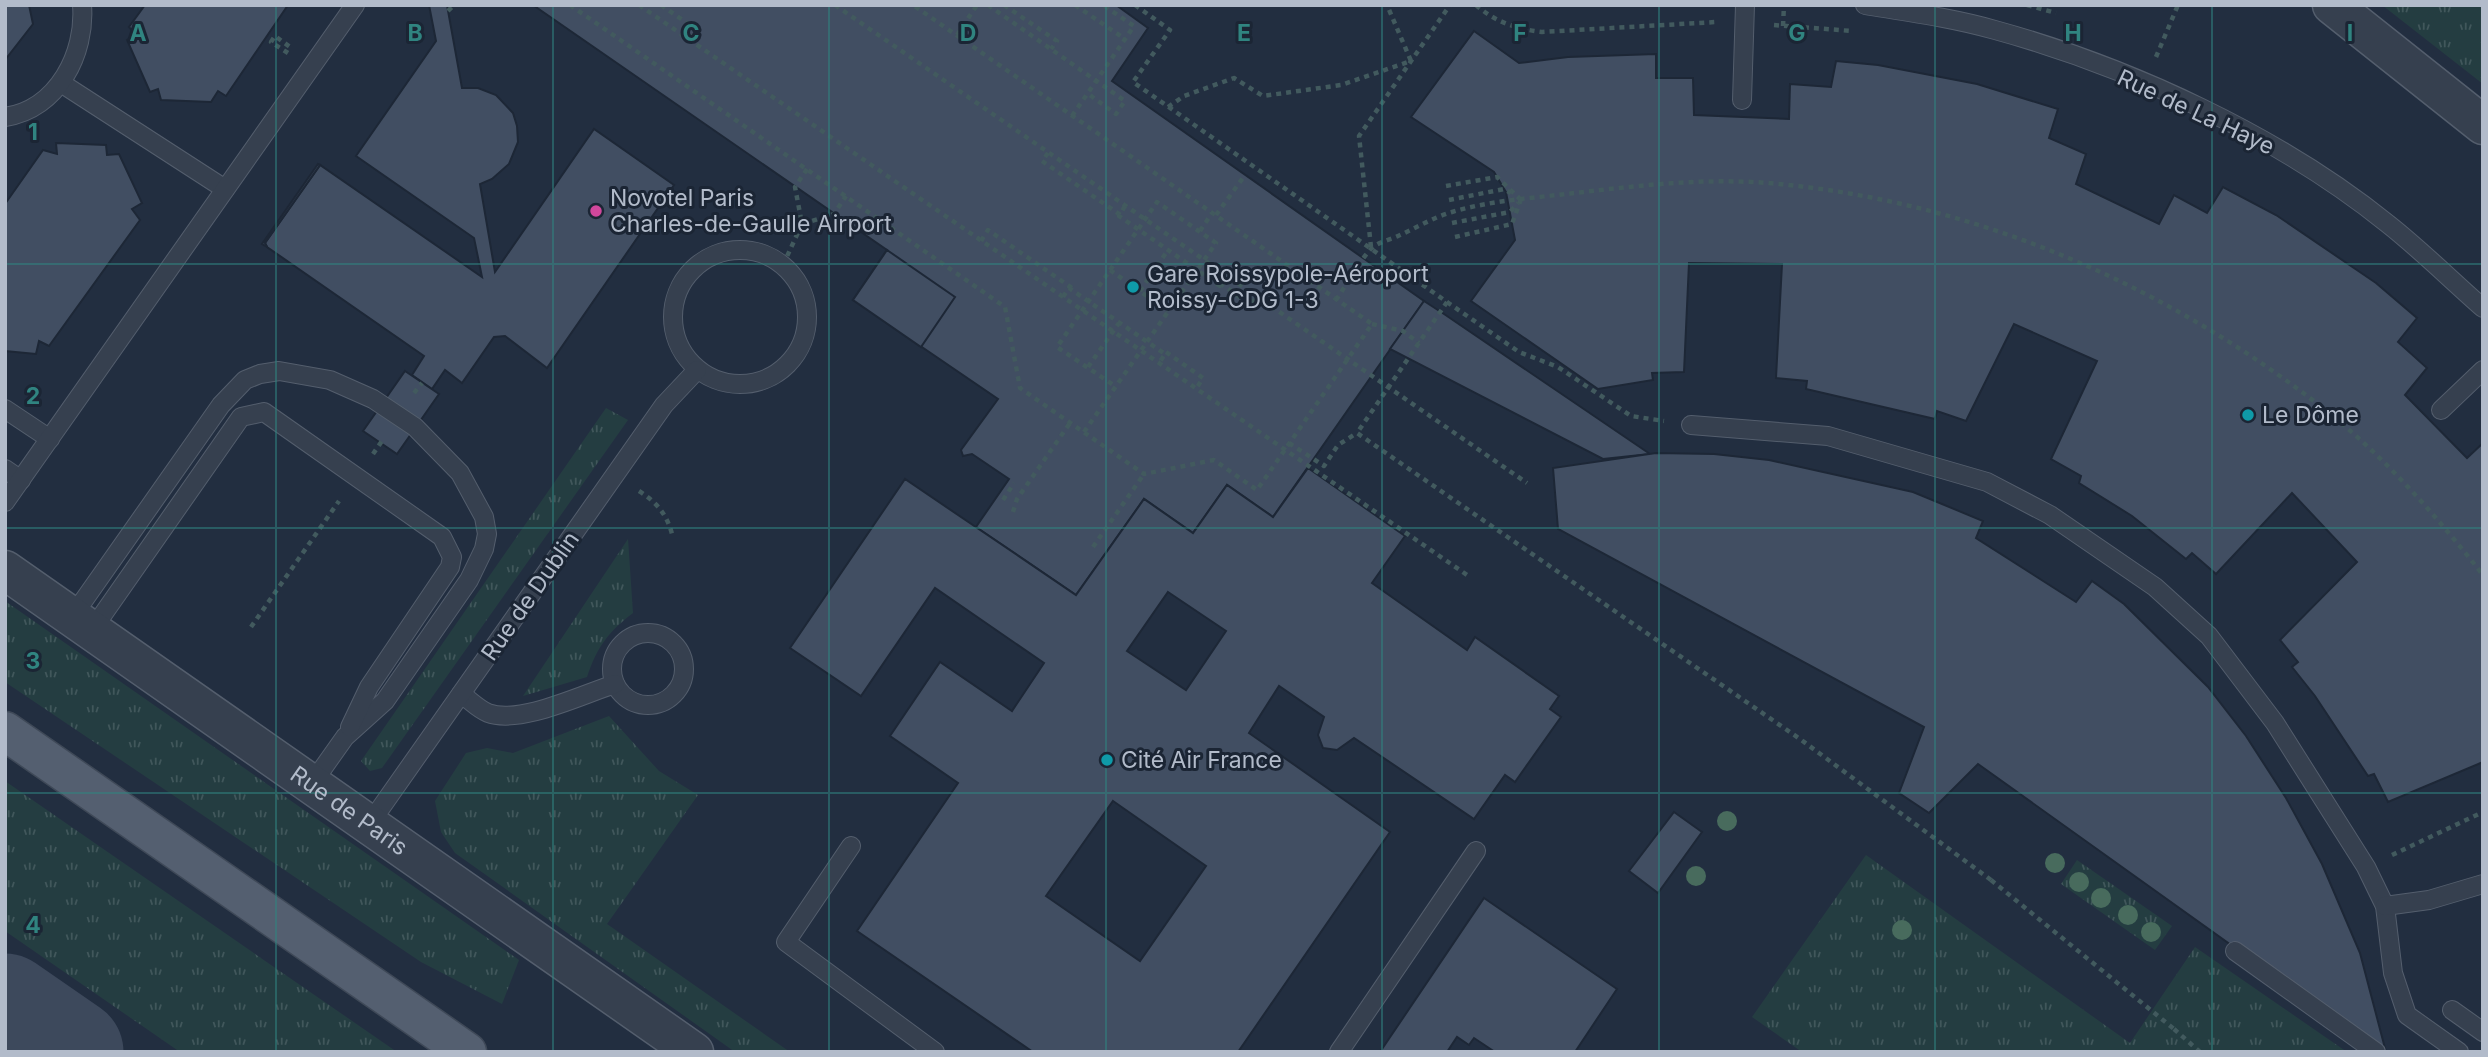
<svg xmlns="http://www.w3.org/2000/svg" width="2488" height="1057" font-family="Inter,sans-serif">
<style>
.grass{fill:url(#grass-tufts)}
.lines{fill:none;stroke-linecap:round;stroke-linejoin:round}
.taxiway{stroke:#3d495c;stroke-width:107}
.building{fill:#414e62;stroke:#1d2736;stroke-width:2;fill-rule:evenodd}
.service-casing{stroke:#545e6d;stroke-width:20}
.tertiary-casing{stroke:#545e6d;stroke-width:41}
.primary-casing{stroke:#3f4958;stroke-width:41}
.path{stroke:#425a5e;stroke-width:4.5;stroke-dasharray:5 5;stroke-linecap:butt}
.service{stroke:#36404f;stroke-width:18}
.tertiary{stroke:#36404f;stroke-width:38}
.primary{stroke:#545f70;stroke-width:38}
.path-bridge{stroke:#425a5e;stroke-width:4.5;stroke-dasharray:5 5;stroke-linecap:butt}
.tree{fill:#486b5d}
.grid{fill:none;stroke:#308480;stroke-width:2;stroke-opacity:0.55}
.hotel-dot{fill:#d1479c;stroke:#1b2534;stroke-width:2.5}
.culture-dot{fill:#0f9aa8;stroke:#1b2534;stroke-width:2.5}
.labels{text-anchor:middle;stroke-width:6;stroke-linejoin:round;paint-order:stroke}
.street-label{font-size:23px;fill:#b2bbca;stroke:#1b2534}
.poi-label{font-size:23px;fill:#b2bbca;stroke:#1b2534;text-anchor:start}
.grid-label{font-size:23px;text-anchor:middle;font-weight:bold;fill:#308480;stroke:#1b2534;stroke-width:6;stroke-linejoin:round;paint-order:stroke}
</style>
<defs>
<pattern id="grass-tufts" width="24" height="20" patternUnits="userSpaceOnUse" patternTransform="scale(1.75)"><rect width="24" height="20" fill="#243d41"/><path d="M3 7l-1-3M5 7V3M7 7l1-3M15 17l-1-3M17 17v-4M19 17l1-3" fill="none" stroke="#41575b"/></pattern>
</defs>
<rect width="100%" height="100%" fill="#222e40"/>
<g class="grass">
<polygon points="2382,5 2483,5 2483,84"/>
<polygon points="606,408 628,420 382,768 370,771 361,761"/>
<path d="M628 539 633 613C608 632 597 647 587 677L523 696Z"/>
<polygon points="5,601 519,960 502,1004 421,962 5,682"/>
<polygon points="609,716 659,771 698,795 607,924 790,1052 735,1052 455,853 441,832 435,801 466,753 487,748 513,753"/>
<polygon points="5,781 397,1052 180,1052 5,931"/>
<polygon points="1866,855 2130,1043 2195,947 2347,1052 1802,1052 1752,1017"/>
<polygon points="2077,860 2172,926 2155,950 2061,884"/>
</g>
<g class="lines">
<polyline class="taxiway" points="5,1007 70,1052"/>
</g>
<g class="building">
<polygon points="5,5 29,5 33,24 5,60"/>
<polygon points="145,5 288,5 226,96 218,91 211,102 161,100 158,89 150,92 127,40 136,35 129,27"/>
<polygon points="429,5 447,5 462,88 478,88 496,95 513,113 517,126 518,142 509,164 492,179 480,184 495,272 594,129 674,185 547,368 505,336 494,337 462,383 445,370 432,389 412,375 424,356 267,247 265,243 320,165 482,277 474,238 356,156 436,41"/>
<polygon points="533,5 1116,5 1148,28 1112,81 1424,301 1273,517 1227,485 1193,533 1144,499 1076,595 976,527 1009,479 972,454 963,456 961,450 998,399 853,300 887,250"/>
<polygon points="1474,31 1519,63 1568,57 1656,54 1656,78 1693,78 1694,115 1789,119 1790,84 1831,87 1836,61 1878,65 1977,84 2058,109 2049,138 2086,154 2076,184 2159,224 2174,195 2207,213 2223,187 2276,215 2376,283 2417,318 2398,342 2427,368 2405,395 2467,458 2483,443 2483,762 2388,802 2374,774 2368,776 2315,696 2292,667 2298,662 2280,640 2357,562 2292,493 2216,574 2192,553 2186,559 2132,516 2079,483 2081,476 2051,459 2097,361 2014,324 1966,421 1937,411 1935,419 1806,389 1807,381 1776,378 1782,264 1689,263 1684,372 1652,373 1653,380 1598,389 1471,301 1515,240 1506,192 1494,172 1411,117"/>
<polygon points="56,143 106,145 107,155 119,154 142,203 132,209 140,220 49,346 39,341 36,354 5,351 5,204 43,150 57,154"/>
<polygon points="318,164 320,165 265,243 267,247 262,244"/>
<polygon points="887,250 955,297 921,347 853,300"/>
<polygon points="1424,301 1444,314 1650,454 1603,459 1390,349"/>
<polygon points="405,371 439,394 397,454 363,431"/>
<polygon points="1656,453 1714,454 1769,460 1913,492 1983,521 1976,538 2076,602 2092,581 2124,604 2208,687 2246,736 2286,798 2322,864 2360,953 2386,1052 2333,1018 1978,764 1929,813 1899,793 1924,727 1558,529 1553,468"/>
<path d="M1308 468 1405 536 1372 583 1467 650 1475 637 1559 696 1550 709 1561 717 1515 782 1505 775 1474 819 1354 738 1337 750 1323 748 1318 735 1324 717 1279 686 1249 733 1390 832 1238 1052H1033L857 931 958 783 890 736 940 662 1012 711 1044 663 935 588 861 696 790 648 905 479 1076 595 1144 499 1193 533 1227 485 1273 517ZM1168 592 1226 631 1186 690 1127 651ZM1113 801 1206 866 1140 961 1046 896Z"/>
<polygon points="1674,812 1702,832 1658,893 1629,871"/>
<polygon points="1484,898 1617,989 1575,1052 1495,1052 1474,1038 1469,1045 1457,1037 1447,1052 1380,1052"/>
</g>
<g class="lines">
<g class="service-casing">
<g id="service">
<path d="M1865 5C1908 12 1953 18 1995 30 2130 67 2279 136 2388 224 2421 250 2451 280 2483 308"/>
<polyline points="61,83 225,189"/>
<polyline points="1742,100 1745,5"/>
<path d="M5 117C58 109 86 53 82 5"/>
<circle cx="740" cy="317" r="67"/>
<polyline points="5,409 50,439"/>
<polyline points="2441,410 2483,370"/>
<polyline points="1691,425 1828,436 1987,482 2050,515 2155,587 2209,636 2275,723 2366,867 2385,906 2393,973 2407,1015 2459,1052"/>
<polyline points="5,469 21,480"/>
<polyline points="5,502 355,5"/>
<polyline points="72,617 221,405 245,380 260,374 279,371 330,380 373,399 415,427 460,473 484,517 487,534 484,549 469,580 385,701 345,737 311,785"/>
<polyline points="92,630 241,417 264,412 442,537 452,557 450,567 369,687 350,727"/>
<circle cx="648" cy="669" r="36"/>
<path d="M461 694C470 700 478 709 488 713 520 725 583 694 615 684"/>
<polyline points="368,826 664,405 697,370"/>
<polyline points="851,846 786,942 935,1052"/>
<polyline points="2385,906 2429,900 2483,884"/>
<polyline points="2235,951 2376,1052"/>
<polyline points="2452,1010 2483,1032"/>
<polyline points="1339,1052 1476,851"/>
</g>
</g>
<g class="tertiary-casing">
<g id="tertiary">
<polyline points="2332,5 2483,125"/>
<path id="s1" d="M5 570 694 1052"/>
</g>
</g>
<g class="primary-casing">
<polyline id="primary" points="5,731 467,1052"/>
</g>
<g class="path">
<polyline points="570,5 1005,307 1020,388 1144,474 1214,460 1257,490 1372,324 913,5"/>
<polyline points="639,5 1470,577"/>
<polyline points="661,5 697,30 690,40"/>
<polyline points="835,5 1527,483"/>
<polyline points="988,5 1125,101 1116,114 1087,93"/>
<polyline points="1004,5 1057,41 1051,49"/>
<polyline points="1075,5 1125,39"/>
<polyline points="1135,5 1170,30 1133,82 1447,302 1357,433 1800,739 1991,880"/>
<path d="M1476 5C1495 22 1517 29 1542 32L1716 22"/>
<polyline points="2027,5 2056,13"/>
<polyline points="448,11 454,5"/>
<polyline points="1774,25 1852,31"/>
<polyline points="1783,26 1784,5"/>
<polyline points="957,35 977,5"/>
<polyline points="288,53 271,42 275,36 290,47"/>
<polyline points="2156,57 2178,5"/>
<polyline points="1168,107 1184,96 1234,78 1263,96 1341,85 1411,61 1387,5"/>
<polyline points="1072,116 1134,26 1103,5"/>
<polyline points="1048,153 1042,161 1122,216"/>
<polyline points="807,169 795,187 802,224 834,214 846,196"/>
<polyline points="1446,186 1497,177 1520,199"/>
<polyline points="1449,200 1504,189 1511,193"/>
<polyline points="1125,206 1119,216 1220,286 1227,276"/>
<polyline points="1216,215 1245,175"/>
<polyline points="1452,223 1510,212 1518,203"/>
<polyline points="1200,231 1212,213"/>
<polyline points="1455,237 1512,224 1521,199"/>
<polyline points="981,241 988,230 1072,288"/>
<polyline points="1371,247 1359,136 1450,5"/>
<polyline points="783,265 802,224"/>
<polyline points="1110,270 1168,311"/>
<polyline points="1220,283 1251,305 1257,297"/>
<polyline points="1140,291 1168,250"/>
<polyline points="1063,297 1069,288 1165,354 1159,363"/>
<path d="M1336 300C1347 284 1357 265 1369 251 1375 243 1389 240 1398 236 1416 228 1434 217 1452 212 1492 200 1535 198 1575 193 1642 185 1711 177 1779 184 1976 203 2163 284 2319 405 2381 453 2434 513 2483 575"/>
<polyline points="1447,302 1519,352 1558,367 1631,416 1664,421"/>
<polyline points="1372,324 1403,331 1419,343"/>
<polyline points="1166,352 1203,378 1196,389"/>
<polyline points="1088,367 1119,323"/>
<polyline points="414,393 422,383"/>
<polyline points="1084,432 1216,243 1157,202 1057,347 1115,386"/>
<polyline points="1289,443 1324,466 1338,445 1357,433"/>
<polyline points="373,454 384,438"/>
<path d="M639 491C658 503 668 516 673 538"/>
<polyline points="1003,500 1014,483"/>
<polyline points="1013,512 1017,499 1070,423"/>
<polyline points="1093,547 1144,474"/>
<polyline points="251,627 339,501"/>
<polyline points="2392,855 2483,812"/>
<polyline points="2174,1029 2200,1052"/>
</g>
<use href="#service" class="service"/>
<use href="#tertiary" class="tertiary"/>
<use href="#primary" class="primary"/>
<polyline class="path-bridge" points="1991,880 2174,1029"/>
</g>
<g class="tree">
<circle cx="1727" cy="821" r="10"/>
<circle cx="2055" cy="863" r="10"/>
<circle cx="1696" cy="876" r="10"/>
<circle cx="2079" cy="882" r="10"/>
<circle cx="2101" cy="898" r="10"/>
<circle cx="2128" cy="915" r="10"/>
<circle cx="1902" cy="930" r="10"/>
<circle cx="2151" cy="932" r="10"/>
</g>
<path class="grid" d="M276 5V1052M553 5V1052M829 5V1052M1106 5V1052M1382 5V1052M1659 5V1052M1935 5V1052M2212 5V1052M5 264H2483M5 528H2483M5 793H2483"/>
<circle class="hotel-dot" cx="596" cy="211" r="7"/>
<g class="culture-dot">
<circle cx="1133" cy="287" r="7"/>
<circle cx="2248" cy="415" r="7"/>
<circle cx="1107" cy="760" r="7"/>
</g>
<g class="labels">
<g class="street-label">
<text transform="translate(2196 112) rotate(25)" y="8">Rue de La Haye</text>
<text transform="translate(530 596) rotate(-55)" y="8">Rue de Dublin</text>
<text dy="8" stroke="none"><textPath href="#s1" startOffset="420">Rue de Paris</textPath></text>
</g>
<g class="poi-label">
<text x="610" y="206">Novotel Paris<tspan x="610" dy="26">Charles-de-Gaulle Airport</tspan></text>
<text x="1147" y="282">Gare Roissypole-Aéroport<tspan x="1147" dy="26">Roissy-CDG 1-3</tspan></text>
<text x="2262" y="423">Le Dôme</text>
<text x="1121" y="768">Cité Air France</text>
</g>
</g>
<g class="grid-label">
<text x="138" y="41">A</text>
<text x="415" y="41">B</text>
<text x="691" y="41">C</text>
<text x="968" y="41">D</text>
<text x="1244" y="41">E</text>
<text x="1520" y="41">F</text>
<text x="1797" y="41">G</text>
<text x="2073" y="41">H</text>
<text x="2350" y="41">I</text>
<text x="33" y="140">1</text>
<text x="33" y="404">2</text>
<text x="33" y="669">3</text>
<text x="33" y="933">4</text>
</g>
<rect width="2488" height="1057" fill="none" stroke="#b2bbca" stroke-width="14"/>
</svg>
